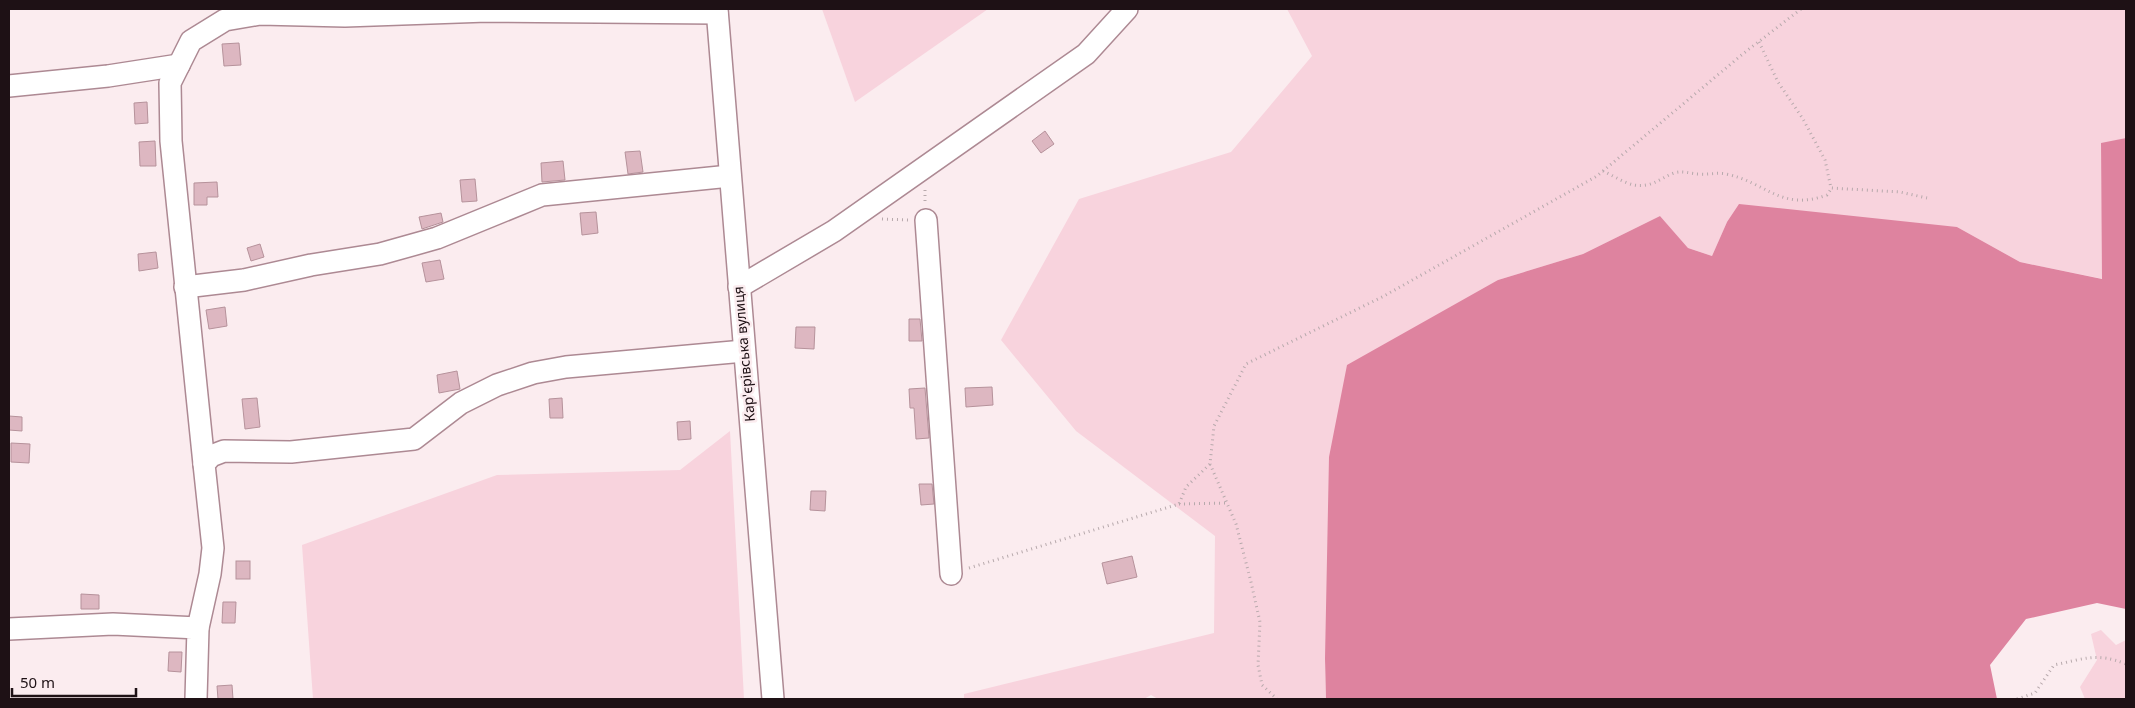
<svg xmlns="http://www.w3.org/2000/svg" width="2135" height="708" font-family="'Noto Sans',sans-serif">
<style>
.green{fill:#f8d3dd}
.water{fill:#de839f}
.building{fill:#ddb7c1;stroke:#b6929b}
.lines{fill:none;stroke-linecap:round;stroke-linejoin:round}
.minor-casing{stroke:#ad8993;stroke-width:24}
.path{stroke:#b7a9ac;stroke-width:3;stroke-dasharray:1 4;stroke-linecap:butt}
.minor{stroke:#fff;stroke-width:21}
.labels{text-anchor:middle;stroke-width:5;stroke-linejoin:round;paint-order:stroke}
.street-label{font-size:14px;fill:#1e1115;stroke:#fbecef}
</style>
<rect width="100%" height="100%" fill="#fbecef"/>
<g class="green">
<polygon points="822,9 988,9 855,102"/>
<polygon points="1287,9 2126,9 2126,138 2101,144 2103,279 2020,262 1957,227 1727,222 1712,256 1688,248 1660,216 1583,254 1498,280 1325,659 1326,699 1158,699 1151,695 1144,699 964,699 964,694 1214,633 1215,536 1076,431 1001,340 1079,199 1231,152 1312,56"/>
<polygon points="730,431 744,699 313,699 302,545 497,475 680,470"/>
<polygon points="2101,630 2116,645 2126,640 2126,699 2085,699 2080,687 2097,660 2091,634"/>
</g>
<polygon class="water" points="2126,138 2126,609 2097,603 2026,619 1990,665 1997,699 1326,699 1325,659 1329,457 1347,365 1498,280 1583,254 1660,216 1688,248 1712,256 1727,222 1739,204 1957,227 2020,262 2102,279 2101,143"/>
<g class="building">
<polygon points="239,43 241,65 224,66 222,44"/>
<polygon points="147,102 148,123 135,124 134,103"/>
<polygon points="1045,131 1054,144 1041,153 1032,141"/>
<polygon points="155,141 156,166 140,166 139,142"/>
<polygon points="640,151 643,172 628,174 625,152"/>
<polygon points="563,161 565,180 542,182 541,163"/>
<polygon points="475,179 477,201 462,202 460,180"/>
<polygon points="217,182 218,197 207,197 207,205 194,205 194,183"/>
<polygon points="596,212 598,233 582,235 580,213"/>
<polygon points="441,213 443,222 422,229 419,217"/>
<polygon points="260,244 264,257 251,261 247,248"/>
<polygon points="156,252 158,268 139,271 138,254"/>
<polygon points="440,260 444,279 426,282 422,263"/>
<polygon points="225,307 227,326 209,329 206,310"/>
<polygon points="909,319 920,319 922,341 909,341"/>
<polygon points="796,327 815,327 814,349 795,348"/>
<polygon points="457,371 460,389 439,393 437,375"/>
<polygon points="992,387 993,405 966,407 965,388"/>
<polygon points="925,388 929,438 916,439 914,408 910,408 909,389"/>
<polygon points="257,398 260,427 245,429 242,399"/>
<polygon points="562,398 563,418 550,418 549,399"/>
<polygon points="9,416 22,417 22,431 9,430"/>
<polygon points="690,421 691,439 678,440 677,422"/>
<polygon points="11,443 30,444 29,463 11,462"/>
<polygon points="919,484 932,484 934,504 921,505"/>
<polygon points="811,491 826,491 825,511 810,510"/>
<polygon points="1132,556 1137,577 1107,584 1102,563"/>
<rect x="236" y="561" width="14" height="18"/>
<polygon points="81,594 99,595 99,609 81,609"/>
<polygon points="223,602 236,602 235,623 222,623"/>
<polygon points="169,652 182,652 181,672 168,671"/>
<polygon points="232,685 233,699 218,699 217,686"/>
</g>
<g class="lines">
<g class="minor-casing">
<g id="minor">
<polyline points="717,9 773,699"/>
<polyline points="9,86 108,76 179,65"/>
<polyline points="926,220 951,574"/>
<polyline points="185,287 244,280 311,265 380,254 437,238 542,195 730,176"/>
<polyline points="739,287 834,231 1086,54 1127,9"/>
<polyline points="204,464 171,141 170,83 191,41 225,20 260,14 345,16 487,11 717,13"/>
<polyline points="198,628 210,574 213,548 204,464 211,456 224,451 291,452 414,439 461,403 497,385 533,373 566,367 744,351"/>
<polyline points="9,629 113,624 198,628 196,699"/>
</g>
</g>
<g class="path">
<polyline points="1759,42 1778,82 1803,119 1825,160 1831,188 1900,192 1927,198"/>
<path d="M1603 171C1612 175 1624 183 1634 185 1652 188 1660 178 1674 173 1683 170 1690 174 1700 174 1709 175 1717 172 1726 174 1766 182 1781 212 1827 195L1831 189"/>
<polyline points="925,190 925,204"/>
<polyline points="882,219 908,220"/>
<polyline points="1210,464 1236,524 1251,582 1260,622 1258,665 1262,685 1277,699"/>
<polyline points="1179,504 1228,503"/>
<polyline points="969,568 1179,504 1186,487 1210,464 1214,426 1246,364 1384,296 1597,176 1744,53 1801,9"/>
<path d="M2017 699 2035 693 2054 665C2084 659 2096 652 2126 664"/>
</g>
<use href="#minor" class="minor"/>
</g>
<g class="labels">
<g class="street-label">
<text transform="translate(744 354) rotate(-95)" y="5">Кар'єрівська вулиця</text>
</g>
</g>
<rect width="2135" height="708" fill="none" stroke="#1e1115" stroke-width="20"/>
<path d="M12 688v8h124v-8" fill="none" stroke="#1e1115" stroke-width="2.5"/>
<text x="20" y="688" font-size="15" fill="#1e1115" stroke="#fbecef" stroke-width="4" paint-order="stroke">50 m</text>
</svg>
